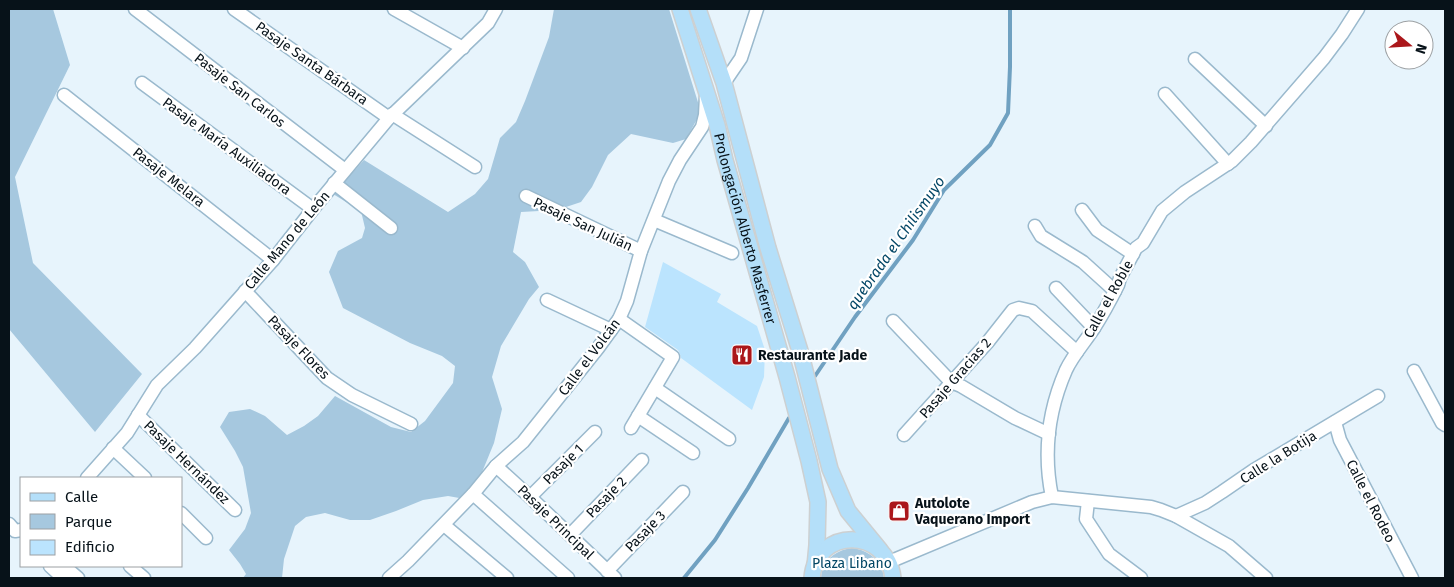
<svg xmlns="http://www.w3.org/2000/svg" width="1454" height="587" font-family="'Fira Sans',sans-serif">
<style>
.green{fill:#a6c8df}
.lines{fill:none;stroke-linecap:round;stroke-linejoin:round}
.stream{stroke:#70a1c1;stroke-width:4}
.building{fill:#bbe4fe}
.minor-casing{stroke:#9ab9cd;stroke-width:15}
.major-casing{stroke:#cdd0d1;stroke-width:18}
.minor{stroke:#fff;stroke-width:12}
.major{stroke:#b4dff9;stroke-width:15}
.labels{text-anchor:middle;stroke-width:4.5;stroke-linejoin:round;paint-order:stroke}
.street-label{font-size:14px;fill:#071219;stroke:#fff}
.poi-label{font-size:14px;font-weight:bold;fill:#071219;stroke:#fff;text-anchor:start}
.park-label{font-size:14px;fill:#024665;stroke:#fff}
.water-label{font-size:15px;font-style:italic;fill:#044767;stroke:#fff}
</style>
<rect width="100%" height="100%" fill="#e7f4fc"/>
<g class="green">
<polygon points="9,9 53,9 70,65 15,177 33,263 142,374 95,432 9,329"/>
<polygon points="554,9 669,9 701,112 686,139 673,143 631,134 608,155 592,187 581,202 566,207 539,211 521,212 513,252 525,262 539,287 529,299 501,346 492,377 502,409 494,443 478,482 465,499 448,496 423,500 396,511 370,520 350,520 325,513 306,517 295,526 284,559 282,578 243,578 246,574 240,564 229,550 245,529 251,513 243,467 235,451 220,427 229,412 250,409 265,416 287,435 304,426 318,416 335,396 391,427 411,432 425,421 453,383 455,366 442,356 410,343 343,308 329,272 338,251 362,238 365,228 361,211 333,194 364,160 448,212 475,194 488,179 500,138 516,122 525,101 549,37"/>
<path d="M852 548C869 550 882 561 884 578H821C822 561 835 550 852 548Z"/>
</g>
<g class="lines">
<g class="stream">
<polyline points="815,376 855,317 913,240 944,190 990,145 1008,113 1010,67 1010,9"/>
<polyline points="684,578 715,540 748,488 789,418"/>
</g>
</g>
<polygon class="building" points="663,262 721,294 717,302 757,326 765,350 764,377 752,410 681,358 680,354 678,350 645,327"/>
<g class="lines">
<g class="minor-casing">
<g id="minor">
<polyline points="135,9 345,170"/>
<polyline points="234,9 389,118"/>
<polyline points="394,9 463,48"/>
<polyline points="1195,59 1266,126"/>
<polyline points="142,83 313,209"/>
<polyline points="724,83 741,58 757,9"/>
<polyline points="1165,94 1228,164"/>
<polyline points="64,95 273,260"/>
<polyline points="392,114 475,167"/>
<polyline points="334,183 391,228"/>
<polyline points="526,196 641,251"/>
<polyline points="1082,210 1097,230 1133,254"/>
<polyline points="654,220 732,253"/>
<polyline points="1035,226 1041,236 1083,262 1115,291"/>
<polyline points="1056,288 1094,328"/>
<polyline points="245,291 327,378 352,395 411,424"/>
<polyline points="547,300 611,330"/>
<polyline points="619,319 673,357 631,428"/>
<polyline points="893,321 951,382 961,386 1015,418 1049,434"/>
<polyline points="1414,371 1442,423 1445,425"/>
<polyline points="655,388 729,439"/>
<polyline points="138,415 235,510"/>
<polyline points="638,416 693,453"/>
<polyline points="1335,422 1340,440 1412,578"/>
<polyline points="904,435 987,343 1013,310 1019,308 1032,311 1077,352"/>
<polyline points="113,448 145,478"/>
<polyline points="496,466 530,497 615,578"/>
<polyline points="87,478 127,433 157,385 195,348 273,260 313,209 389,118 488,23 496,9"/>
<polyline points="473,494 568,578"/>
<polyline points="530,497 595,432"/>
<path d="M1052 497C1043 453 1048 411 1066 370 1073 355 1085 342 1094 328 1103 314 1111 299 1118 285L1120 278 1136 248 1143 243 1162 211 1185 192 1232 161 1251 142 1324 58 1342 34 1358 9"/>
<polyline points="1088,501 1086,519 1109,554 1141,578"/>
<polyline points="181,513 206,538"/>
<polyline points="1176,516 1205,503 1222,492 1254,470 1378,396"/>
<polyline points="9,524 15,531 21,530"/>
<polyline points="444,525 507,578"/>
<polyline points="570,535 642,460"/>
<polyline points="889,562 1032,502 1052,497 1151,507 1161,510 1176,516 1229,546 1266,578"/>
<polyline points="50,566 63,578"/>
<polyline points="64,566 78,578"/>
<polyline points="130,566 144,578"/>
<polyline points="607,571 683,492"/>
<polyline points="389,578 408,561 473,494 496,466 523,442 598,348 619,319 627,301 641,251 669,181 680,160 702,127 705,115 706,96"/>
</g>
</g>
<g class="major-casing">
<g id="major">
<path id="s1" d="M680 9 717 125 725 160 787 377 809 461 818 502 817 545 815 566"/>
<polyline points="698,9 724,83 768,248 800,351 830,469 848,511 880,550"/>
<path d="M812 578C816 527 887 527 893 578"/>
</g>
</g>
<use href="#minor" class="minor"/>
<use href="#major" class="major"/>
</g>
<defs>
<g id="restaurant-square" transform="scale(1.125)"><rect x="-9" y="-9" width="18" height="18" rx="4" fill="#ab171b" stroke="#fff"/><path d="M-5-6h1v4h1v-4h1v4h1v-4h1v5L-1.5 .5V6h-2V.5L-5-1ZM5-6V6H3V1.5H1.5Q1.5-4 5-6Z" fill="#fff"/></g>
<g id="shop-square" transform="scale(1.125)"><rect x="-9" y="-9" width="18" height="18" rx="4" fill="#ab171b" stroke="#fff"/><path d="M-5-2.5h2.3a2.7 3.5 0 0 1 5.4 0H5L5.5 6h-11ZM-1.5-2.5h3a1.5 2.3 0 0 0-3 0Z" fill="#fff"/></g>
</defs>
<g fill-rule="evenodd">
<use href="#restaurant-square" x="742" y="355"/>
<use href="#shop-square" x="899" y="511"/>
</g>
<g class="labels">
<g class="street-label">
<text transform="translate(312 63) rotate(35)" y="5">Pasaje Santa Bárbara</text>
<text transform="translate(240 90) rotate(38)" y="5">Pasaje San Carlos</text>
<text transform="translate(227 146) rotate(36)" y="5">Pasaje María Auxiliadora</text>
<text transform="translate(169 177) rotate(38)" y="5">Pasaje Melara</text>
<text transform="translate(583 224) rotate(25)" y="5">Pasaje San Julián</text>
<text dy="5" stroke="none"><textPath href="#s1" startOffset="229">Prolongación Alberto Masferrer</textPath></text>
<text transform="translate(287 240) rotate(-50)" y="5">Calle Mano de León</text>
<text transform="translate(1108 299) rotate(-61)" y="5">Calle el Roble</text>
<text transform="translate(299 347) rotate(46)" y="5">Pasaje Flores</text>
<text transform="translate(589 357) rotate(-53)" y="5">Calle el Volcán</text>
<text transform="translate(955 378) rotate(-49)" y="5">Pasaje Gracias 2</text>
<text transform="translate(1278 457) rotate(-32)" y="5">Calle la Botija</text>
<text transform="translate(187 462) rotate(44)" y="5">Pasaje Hernández</text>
<text transform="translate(563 464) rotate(-45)" y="5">Pasaje 1</text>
<text transform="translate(606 497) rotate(-46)" y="5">Pasaje 2</text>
<text transform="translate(1371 501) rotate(63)" y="5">Calle el Rodeo</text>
<text transform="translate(556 522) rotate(44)" y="5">Pasaje Principal</text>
<text transform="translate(645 531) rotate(-46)" y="5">Pasaje 3</text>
</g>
<g class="poi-label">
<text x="758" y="360">Restaurante Jade</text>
<text x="915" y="508">Autolote<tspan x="915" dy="16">Vaquerano Import</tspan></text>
</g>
<g class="park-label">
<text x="852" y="568">Plaza Libano</text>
</g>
<g class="water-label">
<text transform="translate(896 243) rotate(-55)" y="5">quebrada el Chilismuyo</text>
</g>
</g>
<rect width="1454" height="587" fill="none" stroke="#071219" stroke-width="20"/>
<rect x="20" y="477" width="162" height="90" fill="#ffffff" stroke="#9ca0a3"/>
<rect x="30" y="493" width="25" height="8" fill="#b4dff9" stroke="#9ca0a3"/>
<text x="65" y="502" font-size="15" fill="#071219">Calle</text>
<rect x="30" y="514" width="25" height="15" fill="#a6c8df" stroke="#9ca0a3"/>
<text x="65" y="527" font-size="15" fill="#071219">Parque</text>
<rect x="30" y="540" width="25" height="15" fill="#bbe4fe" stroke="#9ca0a3"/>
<text x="65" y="552" font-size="15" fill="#071219">Edificio</text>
<g transform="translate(1409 45) rotate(108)"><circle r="24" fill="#ffffff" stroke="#9ca0a3"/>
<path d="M0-4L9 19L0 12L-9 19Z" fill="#ab171b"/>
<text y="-8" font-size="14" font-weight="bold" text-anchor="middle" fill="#071219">N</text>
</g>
</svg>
